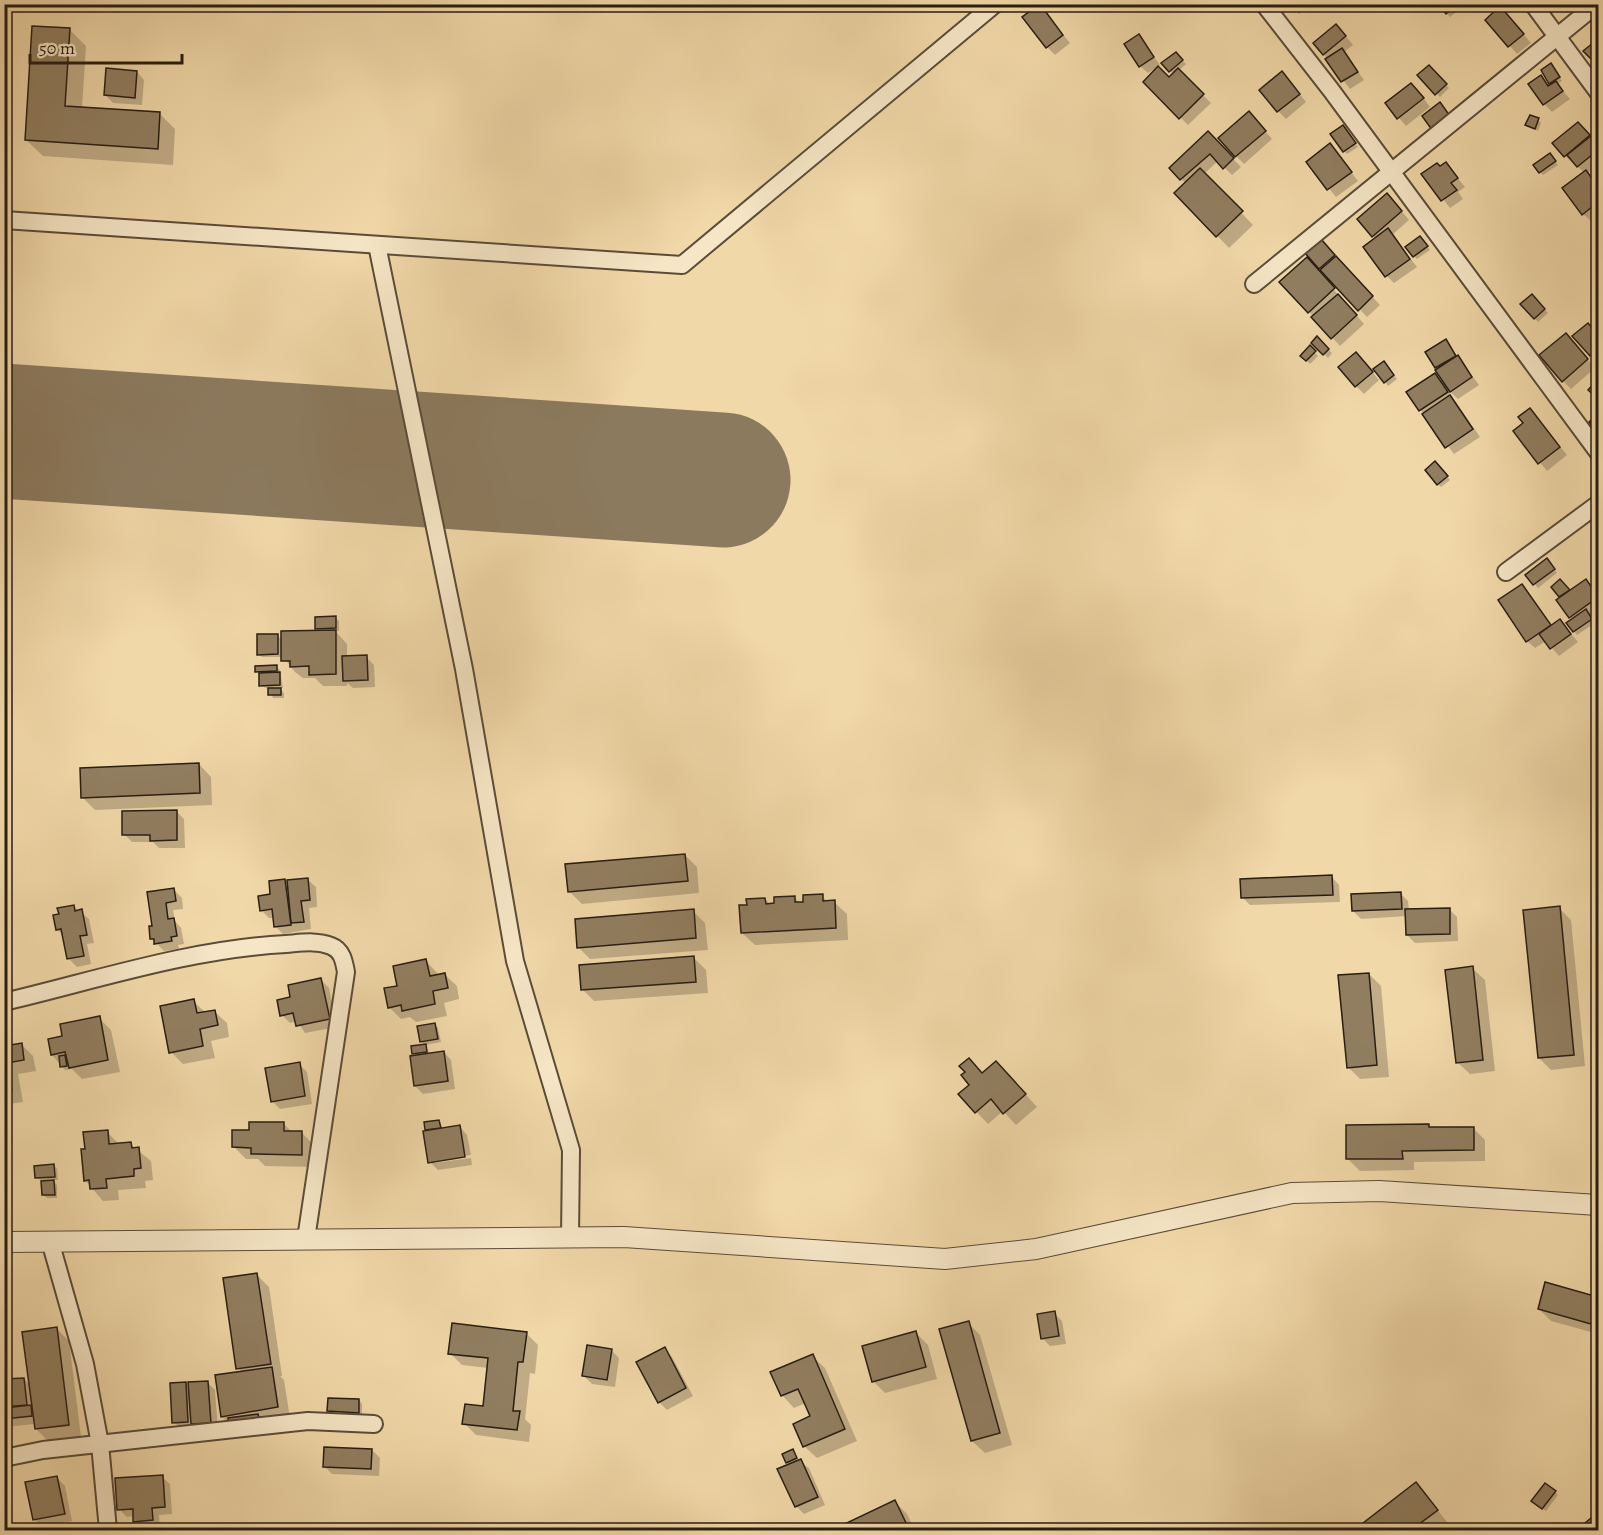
<svg xmlns="http://www.w3.org/2000/svg" width="1603" height="1535" font-family="Alegreya,serif">
<style>
.shadow{fill:#0003}
.lines{fill:none;stroke-linecap:round;stroke-linejoin:round}
.runway{stroke:#8c7a5e;stroke-width:135}
.building{fill:#917e60;stroke:#281d13;stroke-width:1.5}
.minor-casing{stroke:#5a4c38;stroke-width:20}
.tertiary-casing{stroke:#5a4c38;stroke-width:22}
.minor{stroke:#f6e6c6;stroke-width:16}
.tertiary{stroke:#f6e6c6;stroke-width:20}
</style>
<rect width="100%" height="100%" fill="#f1d8a8"/>
<filter id="stains"><feTurbulence type="fractalNoise" baseFrequency=".00333" numOctaves="4"/><feColorMatrix values="0 0 0 0 .2 0 0 0 0 .09 0 0 0 0 .02 0 0 0 .5 -.17"/></filter>
<radialGradient id="worn" r=".72"><stop offset=".6" stop-color="#630" stop-opacity="0"/><stop offset="1" stop-color="#630" stop-opacity=".3"/></radialGradient>
<g class="shadow">
<polygon points="1088,4 1079,13 1071,4"/>
<polygon points="1290,4 1310,4 1299,14"/>
<polygon points="1451,4 1454,7 1454,4 1466,4 1450,17 1441,6"/>
<polygon points="1039,6 1070,43 1055,55 1047,47"/>
<polygon points="1508,16 1531,43 1517,54 1487,20"/>
<polygon points="70,30 86,46 82,108 159,113 175,129 173,165 43,156 26,140"/>
<polygon points="1344,34 1353,45 1344,52 1364,80 1350,89 1315,43"/>
<polygon points="1138,36 1160,65 1157,67 1169,79 1173,74 1164,63 1176,54 1186,64 1178,71 1211,103 1188,125 1145,82 1157,67 1148,73 1140,66"/>
<polygon points="1598,40 1598,66 1585,51"/>
<polygon points="1429,67 1449,88 1440,97 1419,75"/>
<polygon points="1554,69 1562,81 1557,84 1570,99 1552,112 1544,104 1541,77 1550,87 1553,85 1551,83"/>
<polygon points="137,72 144,80 142,105 113,103 105,95"/>
<polygon points="1289,81 1306,102 1286,119 1278,111"/>
<polygon points="1419,92 1430,107 1406,126 1387,104"/>
<polygon points="1538,120 1541,123 1538,131 1527,124"/>
<polygon points="1256,121 1272,139 1244,164 1236,156"/>
<polygon points="1346,131 1358,147 1347,154 1344,151"/>
<polygon points="1586,131 1598,146 1598,164 1587,173 1598,187 1598,216 1591,221 1583,214 1585,173 1565,156"/>
<polygon points="1208,133 1241,167 1232,175 1218,161 1204,174 1253,225 1229,248 1176,193 1186,184 1171,168"/>
<polygon points="1330,145 1358,181 1336,197 1308,162"/>
<polygon points="1553,159 1558,165 1543,175 1540,172"/>
<polygon points="1446,164 1465,187 1458,192 1463,199 1450,208 1424,175"/>
<polygon points="1395,203 1409,220 1392,235 1417,267 1394,283 1387,276 1376,239 1359,219"/>
<polygon points="1423,241 1430,250 1417,259 1414,256"/>
<polygon points="1328,248 1380,305 1367,317 1307,253"/>
<polygon points="1314,267 1364,324 1340,346 1282,282"/>
<polygon points="1532,296 1548,313 1538,322 1522,304"/>
<polygon points="1588,325 1598,336 1598,363 1574,336"/>
<polygon points="1317,339 1332,353 1328,358 1313,343"/>
<polygon points="1446,341 1479,385 1458,399 1447,389 1480,437 1454,454 1408,393 1435,375 1447,386 1427,352"/>
<polygon points="1574,343 1595,368 1571,389 1563,381"/>
<polygon points="1310,348 1318,356 1310,364 1302,356"/>
<polygon points="1364,362 1379,380 1364,394 1356,386"/>
<polygon points="1387,367 1397,379 1388,386 1385,382"/>
<polygon points="1530,410 1567,455 1547,471 1515,431 1525,423"/>
<polygon points="1439,466 1450,480 1441,487 1438,484"/>
<polygon points="1550,563 1557,573 1538,588 1527,575"/>
<polygon points="1598,569 1598,578 1594,572"/>
<polygon points="1560,581 1570,592 1586,581 1598,596 1598,614 1597,612 1590,616 1595,623 1577,635 1574,631 1573,620 1558,601 1562,598 1553,587"/>
<polygon points="1522,586 1552,626 1560,621 1578,642 1559,656 1546,641 1535,648 1527,641"/>
<polygon points="335,618 339,621 339,631 335,631 347,644 347,658 366,657 374,665 375,687 353,688 347,683 347,686 323,686 315,678 303,678 295,672 283,657 262,657 258,654 277,635 283,641 320,632 316,628"/>
<polygon points="257,667 276,667 280,670 283,688 279,688 284,693 284,698 273,698 269,689 261,686"/>
<polygon points="199,764 211,777 212,805 95,810 83,798"/>
<polygon points="176,811 184,819 185,848 159,848 153,842 132,842 124,834"/>
<polygon points="685,855 697,867 699,893 582,904 569,891"/>
<polygon points="1332,877 1339,885 1340,902 1250,905 1242,897"/>
<polygon points="308,880 316,887 317,907 309,908 311,929 283,934 275,926 274,918 269,918 261,910 272,896 270,882"/>
<polygon points="174,890 182,898 183,909 173,910 175,921 181,928 184,944 178,945 179,949 164,951 152,939 153,927 148,894"/>
<polygon points="1400,893 1408,901 1409,911 1449,909 1457,917 1458,941 1415,943 1407,935 1407,916 1361,919 1353,911"/>
<polygon points="822,896 828,902 834,902 847,914 848,940 755,945 742,933 748,906 765,899 771,905 794,897 801,904"/>
<polygon points="73,906 89,919 94,943 87,944 91,964 77,967 69,959 64,936 57,929 60,915"/>
<polygon points="1559,908 1571,920 1585,1066 1551,1070 1539,1058"/>
<polygon points="693,911 705,923 708,950 590,959 578,947"/>
<polygon points="694,958 706,970 708,993 594,1001 582,989"/>
<polygon points="426,961 439,975 444,974 457,986 459,999 444,1003 447,1016 416,1022 410,1017 401,1019 389,1007"/>
<polygon points="1472,968 1485,980 1495,1071 1470,1074 1457,1062"/>
<polygon points="1369,974 1381,986 1389,1077 1360,1079 1348,1067"/>
<polygon points="321,980 329,988 337,1027 305,1033 297,1021 290,1023 282,1015"/>
<polygon points="193,1001 206,1013 214,1011 227,1023 229,1037 211,1041 215,1058 183,1064 171,1052"/>
<polygon points="99,1018 111,1030 120,1072 82,1079 72,1069 65,1070 52,1055 64,1037"/>
<polygon points="435,1025 438,1028 441,1042 425,1045 430,1054 444,1052 451,1060 455,1089 423,1094 415,1086 416,1056 413,1053 425,1046 421,1041"/>
<polygon points="4,1038 12,1046 21,1044 33,1056 36,1071 18,1074 23,1102 4,1105"/>
<polygon points="299,1064 307,1072 312,1104 280,1109 272,1101"/>
<polygon points="983,1075 1008,1075 1037,1107 1016,1125 1003,1111 988,1124 960,1095"/>
<polygon points="439,1121 443,1130 460,1127 467,1135 471,1155 434,1160 434,1163 471,1158 472,1165 438,1170 430,1162 429,1132 427,1129"/>
<polygon points="284,1124 292,1132 302,1133 314,1145 314,1167 265,1166 258,1159 246,1159 234,1147 250,1132"/>
<polygon points="1428,1126 1432,1129 1473,1128 1485,1140 1485,1161 1414,1162 1414,1170 1360,1171 1348,1159"/>
<polygon points="107,1132 119,1144 130,1144 151,1161 153,1180 145,1181 146,1188 118,1190 119,1200 103,1201 85,1180 86,1150"/>
<polygon points="54,1165 57,1169 58,1180 52,1180 57,1185 57,1198 47,1198 43,1195 42,1181 36,1177"/>
<polygon points="257,1275 269,1287 282,1376 280,1376 284,1380 290,1418 230,1425 222,1417 242,1372 238,1368"/>
<polygon points="1546,1284 1598,1298 1598,1334 1551,1321 1539,1309"/>
<polygon points="1054,1313 1062,1321 1066,1344 1050,1346 1042,1338"/>
<polygon points="968,1323 980,1335 1012,1445 985,1453 972,1441"/>
<polygon points="57,1329 69,1341 81,1437 48,1441 36,1429 35,1424 4,1427 4,1381 24,1379 31,1386"/>
<polygon points="526,1333 538,1345 535,1374 530,1373 525,1419 531,1425 529,1442 476,1435 464,1423 484,1408 488,1368 462,1365 450,1353"/>
<polygon points="916,1333 928,1345 937,1379 885,1393 873,1381"/>
<polygon points="664,1349 672,1357 693,1396 667,1410 659,1402"/>
<polygon points="611,1350 619,1358 615,1387 592,1384 584,1376"/>
<polygon points="812,1356 825,1368 857,1441 817,1458 804,1446 812,1417 806,1403 794,1408 782,1395"/>
<polygon points="207,1382 215,1390 218,1430 182,1430 174,1422 185,1383 190,1388"/>
<polygon points="359,1400 362,1404 362,1415 332,1414 329,1411"/>
<polygon points="372,1450 380,1458 379,1476 332,1474 324,1466"/>
<polygon points="793,1451 799,1461 809,1468 825,1505 804,1514 796,1506 790,1465 787,1462"/>
<polygon points="162,1477 170,1484 172,1514 159,1515 160,1528 143,1529 135,1521 134,1516 127,1517 119,1509"/>
<polygon points="57,1478 65,1486 72,1521 42,1527 34,1519"/>
<polygon points="1416,1484 1448,1523 1438,1530 1356,1530"/>
<polygon points="1555,1492 1558,1495 1546,1511 1537,1505"/>
<polygon points="895,1502 907,1514 915,1530 836,1530"/>
</g>
<g class="lines">
<polyline class="runway" points="4,431 723,480"/>
</g>
<g class="building">
<polygon points="1040,4 1063,35 1046,48 1022,17"/>
<polygon points="1457,4 1446,14 1439,5 1440,4"/>
<polygon points="1500,6 1524,34 1508,47 1485,20"/>
<polygon points="1336,24 1346,36 1323,55 1313,43"/>
<polygon points="32,26 70,28 65,106 160,112 158,149 25,140"/>
<polygon points="1139,34 1154,57 1139,67 1124,44"/>
<polygon points="1598,39 1598,53 1591,59 1583,51"/>
<polygon points="1342,48 1358,72 1341,82 1325,59"/>
<polygon points="1176,52 1183,60 1169,72 1161,63"/>
<polygon points="1551,63 1560,77 1549,84 1541,70"/>
<polygon points="1429,65 1447,84 1435,95 1417,75"/>
<polygon points="1158,66 1169,77 1178,68 1204,94 1179,119 1143,82"/>
<polygon points="106,68 137,71 135,98 104,95"/>
<polygon points="1282,71 1300,94 1277,112 1259,90"/>
<polygon points="1541,75 1548,86 1556,81 1563,91 1543,105 1528,84"/>
<polygon points="1411,83 1424,98 1397,119 1385,103"/>
<polygon points="1440,102 1450,116 1432,130 1422,116"/>
<polygon points="1249,111 1266,131 1235,157 1218,138"/>
<polygon points="1530,115 1539,118 1535,129 1525,125"/>
<polygon points="1578,122 1590,135 1564,157 1552,143"/>
<polygon points="1343,125 1356,143 1343,152 1330,134"/>
<polygon points="1208,131 1234,158 1223,169 1210,154 1180,180 1169,168"/>
<polygon points="1591,136 1598,150 1577,167 1567,155"/>
<polygon points="1330,143 1352,172 1327,190 1306,162"/>
<polygon points="1550,153 1556,161 1539,173 1533,165"/>
<polygon points="1446,162 1458,178 1451,183 1457,190 1441,201 1421,174 1437,163 1440,166"/>
<polygon points="1200,168 1243,211 1216,237 1174,193"/>
<polygon points="1586,170 1598,187 1598,202 1582,215 1562,188"/>
<polygon points="1387,193 1402,211 1372,237 1357,219"/>
<polygon points="1388,228 1410,259 1385,277 1363,247"/>
<polygon points="1420,236 1428,246 1413,257 1405,247"/>
<polygon points="1321,239 1335,255 1319,269 1305,253"/>
<polygon points="1336,256 1373,296 1358,311 1320,270"/>
<polygon points="1307,257 1335,288 1308,313 1279,282"/>
<polygon points="1338,294 1357,315 1331,339 1311,317"/>
<polygon points="1532,294 1545,309 1534,319 1520,304"/>
<polygon points="1588,323 1598,335 1598,349 1590,356 1572,336"/>
<polygon points="1566,333 1588,359 1562,382 1539,355"/>
<polygon points="1317,336 1329,349 1323,355 1311,343"/>
<polygon points="1446,339 1456,356 1435,368 1425,352"/>
<polygon points="1310,345 1316,351 1306,361 1300,356"/>
<polygon points="1356,352 1373,372 1355,387 1338,367"/>
<polygon points="1458,355 1472,377 1450,392 1435,370"/>
<polygon points="1384,361 1394,375 1384,383 1373,369"/>
<polygon points="1435,373 1448,392 1419,411 1406,392"/>
<polygon points="1598,379 1598,397 1597,398 1588,390"/>
<polygon points="1450,395 1473,429 1445,448 1422,414"/>
<polygon points="1530,408 1560,447 1538,464 1513,431 1523,423 1518,417"/>
<polygon points="1598,415 1598,435 1589,422"/>
<polygon points="1435,461 1448,476 1437,485 1425,470"/>
<polygon points="1547,558 1555,569 1533,585 1525,575"/>
<polygon points="1560,579 1570,590 1559,597 1551,587"/>
<polygon points="1586,579 1598,597 1569,618 1556,600"/>
<polygon points="1522,584 1551,625 1526,642 1498,600"/>
<polygon points="1586,609 1592,619 1573,632 1566,623"/>
<polygon points="336,616 336,628 315,629 315,617"/>
<polygon points="1560,619 1571,634 1550,649 1539,634"/>
<polygon points="336,630 336,674 309,675 309,666 290,667 290,661 281,661 281,631"/>
<polygon points="257,634 278,634 278,654 257,655"/>
<polygon points="367,655 368,680 343,681 342,656"/>
<polygon points="277,665 277,671 255,672 255,666"/>
<polygon points="280,672 280,685 259,686 259,673"/>
<rect x="268" y="688" width="13" height="7"/>
<polygon points="199,763 200,793 81,798 80,768"/>
<polygon points="177,810 177,840 150,841 150,835 122,835 122,811"/>
<polygon points="685,854 688,881 568,892 565,864"/>
<polygon points="1332,875 1333,895 1241,898 1240,879"/>
<polygon points="308,878 310,900 301,901 304,922 291,923 287,880"/>
<polygon points="285,879 291,925 274,927 272,909 260,911 258,896 270,894 269,881"/>
<polygon points="174,888 176,901 166,903 168,919 174,918 177,936 171,937 172,941 154,944 154,939 150,939 149,926 152,926 147,892"/>
<polygon points="1401,892 1402,909 1352,911 1351,894"/>
<polygon points="823,894 823,901 835,900 836,928 741,933 739,905 747,905 746,899 765,898 766,904 774,903 774,897 795,896 795,902 803,902 803,895"/>
<polygon points="74,905 75,911 82,909 87,935 80,936 84,956 67,959 61,929 56,930 53,915 59,914 57,908"/>
<polygon points="1560,906 1574,1055 1538,1058 1523,910"/>
<polygon points="1450,908 1450,934 1406,935 1405,909"/>
<polygon points="694,909 696,938 577,948 575,919"/>
<polygon points="694,956 696,982 581,990 579,965"/>
<polygon points="426,959 430,976 445,973 448,988 433,991 435,1004 402,1011 401,1005 388,1008 384,988 397,986 393,966"/>
<polygon points="1473,966 1483,1060 1456,1063 1445,970"/>
<polygon points="1369,973 1377,1065 1347,1068 1338,975"/>
<polygon points="321,978 330,1019 296,1026 293,1013 280,1016 277,1000 290,997 288,985"/>
<polygon points="194,999 197,1013 215,1010 218,1025 200,1029 203,1046 169,1053 160,1006"/>
<polygon points="100,1016 108,1060 69,1068 65,1052 51,1055 48,1039 62,1036 60,1024"/>
<polygon points="435,1023 438,1039 420,1042 417,1026"/>
<polygon points="22,1043 24,1060 7,1063 12,1090 4,1091 4,1046"/>
<polygon points="426,1044 427,1052 412,1054 411,1046"/>
<polygon points="444,1051 448,1081 414,1086 410,1056"/>
<polygon points="65,1055 67,1066 60,1067 59,1056"/>
<polygon points="969,1058 982,1073 996,1061 1026,1094 1003,1114 991,1099 975,1113 958,1094 969,1085 961,1075 965,1072 959,1066"/>
<polygon points="300,1062 305,1096 271,1102 265,1068"/>
<polygon points="439,1120 441,1128 425,1130 424,1122"/>
<polygon points="249,1122 284,1122 284,1131 302,1131 302,1155 251,1154 251,1148 232,1147 232,1130 249,1130"/>
<polygon points="1429,1124 1429,1127 1474,1127 1474,1150 1402,1151 1403,1159 1346,1159 1346,1125"/>
<polygon points="460,1125 465,1157 428,1163 423,1131"/>
<polygon points="108,1130 109,1144 131,1142 132,1148 139,1147 141,1168 134,1169 134,1176 106,1179 107,1188 90,1189 89,1180 84,1181 81,1149 85,1149 83,1132"/>
<polygon points="54,1164 55,1177 35,1178 34,1166"/>
<polygon points="54,1180 55,1195 42,1195 41,1181"/>
<polygon points="257,1273 271,1364 236,1369 223,1278"/>
<polygon points="1545,1282 1598,1297 1598,1326 1538,1309"/>
<polygon points="1055,1311 1059,1336 1041,1339 1037,1314"/>
<polygon points="969,1321 1000,1433 971,1441 939,1329"/>
<polygon points="452,1323 527,1332 523,1362 518,1362 513,1411 520,1411 517,1430 462,1424 465,1404 483,1406 488,1358 448,1354"/>
<polygon points="57,1327 69,1425 35,1429 22,1332"/>
<polygon points="916,1331 926,1367 872,1382 862,1346"/>
<polygon points="587,1345 612,1349 607,1380 582,1376"/>
<polygon points="665,1347 686,1388 658,1403 636,1362"/>
<polygon points="813,1354 845,1429 803,1447 793,1424 810,1416 798,1389 781,1396 770,1372"/>
<polygon points="272,1367 278,1407 221,1417 215,1375"/>
<polygon points="24,1378 27,1405 4,1407 4,1379"/>
<polygon points="208,1381 211,1423 191,1424 188,1382"/>
<polygon points="186,1382 188,1422 172,1423 170,1383"/>
<polygon points="328,1398 359,1399 359,1413 327,1411"/>
<polygon points="31,1405 32,1416 4,1419 4,1408"/>
<polygon points="258,1414 260,1423 229,1426 228,1418"/>
<polygon points="324,1447 372,1449 371,1469 323,1467"/>
<polygon points="793,1449 797,1458 786,1463 782,1454"/>
<polygon points="801,1459 818,1497 795,1507 777,1469"/>
<polygon points="163,1475 165,1507 152,1508 153,1520 133,1522 133,1509 117,1510 115,1478"/>
<polygon points="57,1476 65,1514 33,1520 25,1482"/>
<polygon points="1416,1482 1438,1510 1411,1530 1354,1530"/>
<polygon points="1545,1483 1556,1491 1542,1509 1531,1501"/>
<polygon points="895,1500 908,1527 900,1530 832,1530"/>
<polygon points="1598,1512 1598,1530 1591,1530 1585,1523"/>
</g>
<g class="lines">
<g class="minor-casing">
<g id="minor">
<polyline points="1264,4 1331,90 1598,452"/>
<polyline points="1533,4 1598,92"/>
<polyline points="4,220 682,265 995,4"/>
<polyline points="377,245 464,669 515,961 571,1150 570,1238"/>
<polyline points="1254,284 1597,4"/>
<polyline points="1506,572 1598,504"/>
<path d="M4 1002C97 980 190 949 286 944 300 943 317 940 331 946 342 950 344 961 346 972L306 1239"/>
<polyline points="50,1241 85,1364 100,1444 108,1530"/>
<polyline points="4,1458 43,1450 308,1421 374,1424"/>
</g>
</g>
<g class="tertiary-casing">
<polyline id="tertiary" points="4,1242 624,1237 945,1259 1036,1249 1292,1193 1379,1191 1598,1205"/>
</g>
<use href="#minor" class="minor"/>
<use href="#tertiary" class="tertiary"/>
</g>
<rect width="1603" height="1535" fill="none" stroke="#f1d8a8" stroke-width="24"/>
<rect x="6" y="6" width="1591" height="1523" fill="none" stroke="#281d13" stroke-width="3"/>
<rect x="12" y="12" width="1579" height="1511" fill="none" stroke="#281d13" stroke-width="1.5"/>
<path d="M30 54v9h152v-9" fill="none" stroke="#281d13" stroke-width="3"/>
<text x="39" y="54" font-size="18" fill="#281d13" stroke="#f6e6c6" stroke-width="4.5" paint-order="stroke">50 m</text>
<rect width="100%" height="100%" filter="url(#stains)"/>
<rect width="100%" height="100%" fill="url(#worn)"/>
</svg>
